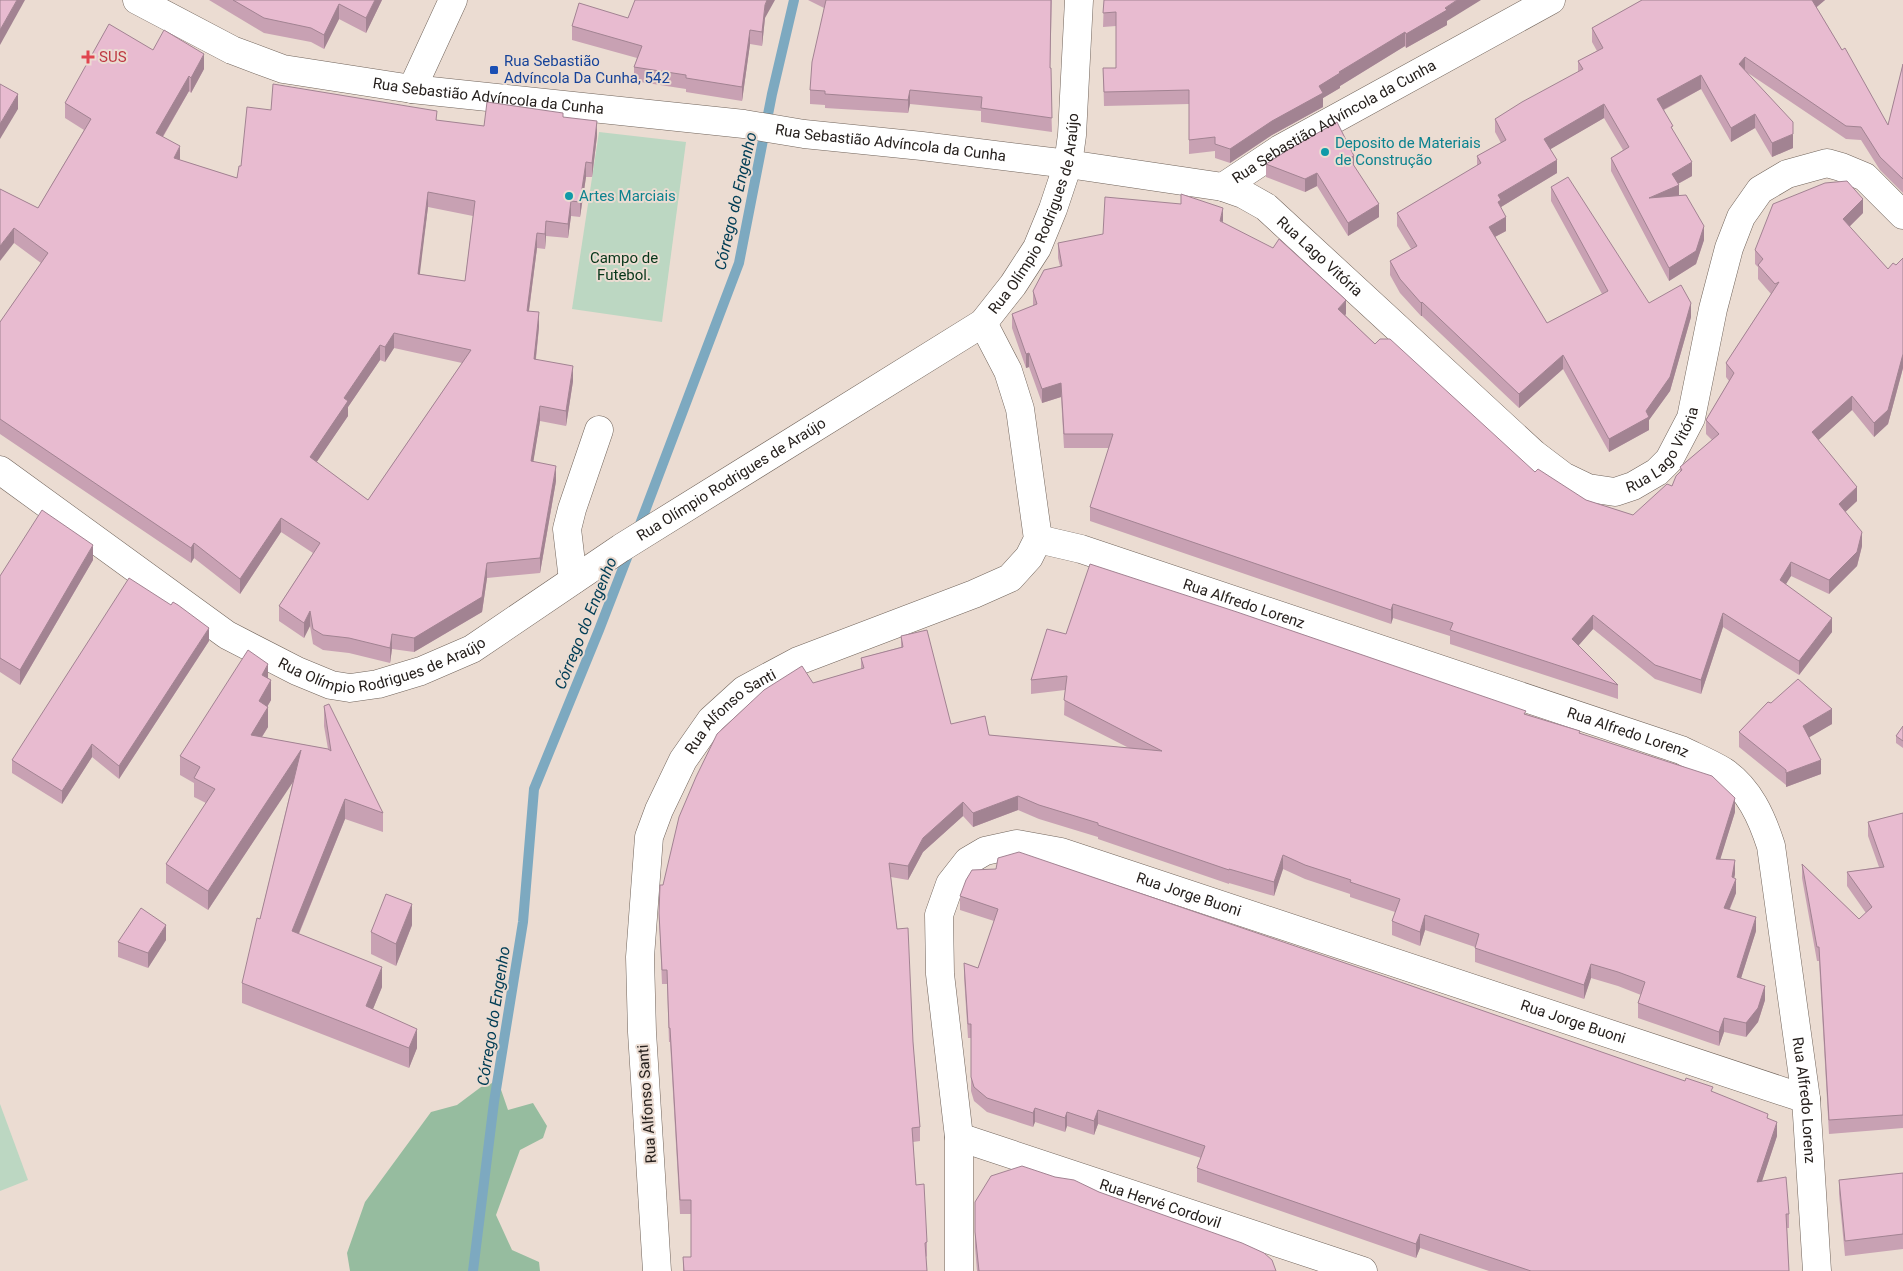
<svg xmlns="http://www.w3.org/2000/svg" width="1903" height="1271" font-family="Roboto,sans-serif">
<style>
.green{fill:#bcd7c2}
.forest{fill:#96bc9f}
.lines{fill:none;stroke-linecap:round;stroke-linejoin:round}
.stream{stroke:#7da9c0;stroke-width:10}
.minor-casing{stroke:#71645b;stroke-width:29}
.minor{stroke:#fff;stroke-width:28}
.wall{fill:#c8a1b3;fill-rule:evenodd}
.shaded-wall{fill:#a28392}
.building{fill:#e8bbd0;stroke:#a28392;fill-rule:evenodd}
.health-dot{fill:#e0444e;stroke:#ebdcd2;stroke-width:2}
.transit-dot{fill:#1a4fb4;stroke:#ebdcd2;stroke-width:2}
.culture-dot{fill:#0f9aa8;stroke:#ebdcd2;stroke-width:2}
.labels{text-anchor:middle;stroke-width:4;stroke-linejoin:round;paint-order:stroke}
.health-label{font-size:15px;fill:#be3a42;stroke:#ebdcd2;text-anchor:start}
.transit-label{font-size:15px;fill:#164399;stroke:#ebdcd2;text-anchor:start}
.street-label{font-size:15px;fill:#26201d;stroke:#ebdcd2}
.culture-label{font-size:15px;fill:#0d838f;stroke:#ebdcd2;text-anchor:start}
.park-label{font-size:15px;fill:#063619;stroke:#ebdcd2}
.water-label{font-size:16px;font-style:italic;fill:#003d55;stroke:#ebdcd2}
</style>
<rect width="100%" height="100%" fill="#ebdcd2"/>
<g class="green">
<polygon points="599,132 686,142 662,322 572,309"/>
<polygon points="0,1104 28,1180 0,1191"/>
</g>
<polygon class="forest" points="498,1081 508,1110 533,1103 547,1126 543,1138 520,1150 496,1215 512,1250 539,1262 540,1271 350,1271 347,1253 365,1202 431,1112 457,1105 481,1087"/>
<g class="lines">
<g class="stream">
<polyline points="637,532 739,263 772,94 794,0"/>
<polyline points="473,1271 494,1102 523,922 534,789 599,630 630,550"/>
</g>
<g class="minor-casing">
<g id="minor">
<path id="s1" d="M137 0 232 50 283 69 412 89 744 124 804 134 922 146 1068 164 1223 187 1243 194 1266 207 1534 454 1563 476 1588 488 1615 492 1633 486 1657 472 1669 460 1691 418 1713 309 1729 248 1741 217 1760 190 1787 174 1827 163 1841 167 1865 177 1903 215"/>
<polyline points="412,89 453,0"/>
<path id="s2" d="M1223 187 1280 149 1551 0"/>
<path id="s3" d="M0 470 227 635 297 671 331 685 350 688 378 684 421 671 472 649 621 548 983 323 1013 285 1037 248 1053 209 1068 164 1072 135 1079 0"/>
<path id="s4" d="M1038 539 1081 549 1681 750C1695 757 1710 763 1723 771 1749 788 1762 818 1771 846L1806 1099 1817 1271"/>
<polyline points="573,580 567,529 572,509 599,430"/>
<path id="s5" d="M959 1137 1363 1271"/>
<path id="s6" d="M657 1271 642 1032 640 957 649 837 659 810 683 760 711 720 744 690 798 661 974 594 1010 578 1029 557 1038 539 1020 409 1008 371 983 323"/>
<path id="s7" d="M959 1271V1137L940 974 939 915 950 884 968 861 985 851 1017 844 1061 852 1806 1099"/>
</g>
</g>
<use href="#minor" class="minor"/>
</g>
<g class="wall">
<polygon points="209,0 382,0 366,33 339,19 324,49 311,42 264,33"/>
<polygon points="808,0 1052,0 1050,68 1052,132 981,122 981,111 910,104 908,113 825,108 825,105 810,104 810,90 824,8"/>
<polygon points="1104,0 1447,21 1447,25 1406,48 1405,46 1340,86 1340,88 1323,98 1323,107 1272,135 1230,163 1215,158 1215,151 1189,154 1189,104 1104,106 1103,68 1116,68 1116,26 1103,27"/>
<polygon points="1642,0 1825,0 1816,7 1842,50 1888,125 1903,64 1903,193 1880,170 1861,140 1846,139 1748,73 1793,148 1772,157 1755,128 1731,142 1701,89 1664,110 1692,176 1678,184 1679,195 1704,240 1696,264 1669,281 1611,171 1611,158 1623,150 1604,118 1550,149 1557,173 1501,207 1506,231 1495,237 1547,323 1602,294 1551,201 1551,187 1649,303 1691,317 1670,391 1649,420 1649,430 1609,452 1563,369 1519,408 1422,316 1421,316 1400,293 1390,275 1390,261 1411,249 1397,226 1397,213 1477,166 1477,156 1501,143 1495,132 1495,119 1578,72 1578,61 1597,51 1592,42 1592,28"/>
<polygon points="628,18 765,18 762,46 750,44 742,101 686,92 686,89 634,81 634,67 637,58 572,40 572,26"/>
<path d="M153 50 204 69 191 93 189 91 163 137 180 160 237 178 241 166 271 110 437 121 484 126 563 117 597 136 592 177H586L580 217 571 216 568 238 546 236 545 249 537 248 529 311 539 327 536 359 573 381 566 426 540 421 533 462 556 481 540 573 487 578 482 612 414 652 392 649 390 663 349 653 323 650 313 644 310 626 304 638 279 621V606L313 553 281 532 240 594 194 558 191 563 0 434V322L41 263 14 243 0 189 38 208 84 130 65 118V103ZM428 207 473 216 465 281 419 274ZM394 348 462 363 368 500 316 462 348 416V407L380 360 385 362Z"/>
<polygon points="1266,164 1354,166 1379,217 1348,236 1317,186 1305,192 1266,177"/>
<polygon points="1863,213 1849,227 1888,269 1896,265 1903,258 1903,368 1888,424 1874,437 1852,410 1818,440 1857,501 1845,512 1862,546 1857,566 1829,594 1791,576 1785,584 1832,632 1799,675 1723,627 1701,694 1655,679 1593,629 1578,646 1618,685 1618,699 1450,644 1450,636 1393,618 1391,624 1090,521 1090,507 1109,448 1064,448 1061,397 1042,403 1029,367 1026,368 1012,328 1012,314 1033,306 1033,291 1060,266 1058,258 1058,243 1223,223 1346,314 1345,315 1375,344 1535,472 1586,500 1633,515 1672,486 1680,472 1680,467 1712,440 1706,434 1706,420 1729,381 1726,377 1726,363 1771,294 1758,279 1758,267 1755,264 1755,250"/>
<polygon points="93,560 20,685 0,672 0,576"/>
<polygon points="1066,634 1526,714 1580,733 1735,812 1720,859 1735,874 1734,878 1736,893 1730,909 1756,931 1741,978 1765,1000 1758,1022 1746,1037 1724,1032 1719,1046 1638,1018 1638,1003 1641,995 1618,986 1591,978 1584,999 1475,962 1475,947 1425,930 1420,946 1392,935 1392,921 1395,912 1350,897 1350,894 1305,879 1283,869 1274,896 1229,883 1229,884 1098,839 1098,837 1039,819 1018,810 973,827 963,816 923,852 908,880 891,877 897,929 913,1042 920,1127 920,1141 913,1142 916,1185 927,1242 927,1256 926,1257 927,1271 683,1271 683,1257 691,1257 691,1214 680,1214 670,1042 669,1042 667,984 662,984 659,913 663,885 813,683 861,669 861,658 901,647 901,636 951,724 989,735 1129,748 1064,715 1065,690 1031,694 1031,680"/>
<polygon points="209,641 119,779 92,757 62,804 12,773 12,760"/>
<polygon points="268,679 271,700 267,707 268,727 262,737 328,749 324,726 324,706 383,813 383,832 345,819 299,934 382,987 373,1009 417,1048 409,1068 242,1003 242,983 260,919 293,781 208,910 166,883 166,864 206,803 194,797 194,783 180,775 180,756"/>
<polygon points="1771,703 1832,724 1809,737 1821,774 1786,787 1786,785 1739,747 1739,732"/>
<polygon points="1903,726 1903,748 1896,743 1896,736"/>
<polygon points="1903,813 1903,1128 1829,1134 1819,961 1817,961 1802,878 1802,864 1859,919 1866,913 1847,886 1847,872 1879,867 1868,836 1868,822"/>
<polygon points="960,896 1713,1092 1768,1118 1777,1136 1762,1181 1789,1214 1789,1228 1787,1228 1789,1271 1489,1271 1420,1248 1416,1258 1197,1182 1197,1168 1201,1158 1098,1124 1094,1135 1067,1126 1065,1132 1035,1122 1033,1127 987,1112 974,1101 971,1091 971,1038 968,1038 964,977 964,963 978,968 994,921 960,910"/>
<polygon points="412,925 396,966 371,954 371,932"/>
<polygon points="166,940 148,968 118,957 118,942"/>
<polygon points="1903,1173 1903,1249 1845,1256 1839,1194 1839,1180"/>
<polygon points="1055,1177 1099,1192 1276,1271 977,1271 975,1247 975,1202"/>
</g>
<g class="shaded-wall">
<polygon points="17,0 25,0 0,45 0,30"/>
<polygon points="375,0 382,0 366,33 366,18"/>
<polygon points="767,0 775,0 765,18 762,46 762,32 765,5"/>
<polygon points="1457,0 1481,0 1447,21 1447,25 1406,48 1406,34"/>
<polygon points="1811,0 1825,0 1811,12"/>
<polygon points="339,4 339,19 324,49 324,35"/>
<polygon points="750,30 750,44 742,101 742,87"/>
<polygon points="1405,32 1405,46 1340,86 1340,88 1323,98 1323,107 1272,135 1230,163 1230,149 1339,72"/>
<polygon points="204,54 204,69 191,93 191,78"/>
<polygon points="1745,57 1745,71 1739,64"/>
<polygon points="1701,75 1701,89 1657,113 1657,99"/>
<polygon points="189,76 189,91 156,148 156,133"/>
<polygon points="910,90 910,104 908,113 908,100"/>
<polygon points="18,94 18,109 0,139 0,124"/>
<polygon points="1604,104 1604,118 1544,153 1544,139"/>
<polygon points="1755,114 1755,128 1731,142 1731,128"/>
<polygon points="597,121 597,136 592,177 592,163"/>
<polygon points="1793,134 1793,148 1772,157 1772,143"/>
<polygon points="180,146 180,161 174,158"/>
<polygon points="1354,156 1354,169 1349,158"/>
<polygon points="1557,160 1557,173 1501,207 1501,213 1498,215 1498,195"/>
<polygon points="586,162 586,177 580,217 580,202"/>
<polygon points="1692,162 1692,176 1672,187 1672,174"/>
<polygon points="1317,173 1317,186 1305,192 1305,179"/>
<polygon points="1679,185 1679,198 1649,198"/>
<polygon points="428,192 428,207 418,289 418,274"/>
<polygon points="1863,199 1863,213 1843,233 1843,219"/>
<polygon points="571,201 571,216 568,238 568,224"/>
<polygon points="1379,204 1379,217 1348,236 1348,223"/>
<polygon points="1223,208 1223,222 1220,221"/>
<polygon points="1506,217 1506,231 1489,240 1489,227"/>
<polygon points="546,221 546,236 545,249 545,234"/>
<polygon points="1704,226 1704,240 1696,264 1669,281 1669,268"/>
<polygon points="14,228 14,243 0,261 0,246"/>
<polygon points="537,233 537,248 527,325 527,311"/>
<polygon points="1346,300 1346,314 1338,324 1338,309"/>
<polygon points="1422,302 1422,316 1421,316 1421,303"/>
<polygon points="1691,303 1691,317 1670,391 1649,420 1649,430 1609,452 1609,439 1646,411"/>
<polygon points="539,312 539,327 534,374 534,359"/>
<polygon points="394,333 394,348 385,362 385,347"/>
<polygon points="380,345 380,360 348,407 348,416 310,472 310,457 344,398"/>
<polygon points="1029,353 1029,367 1026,368 1026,354"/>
<polygon points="1903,354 1903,368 1888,424 1874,437 1874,423"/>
<polygon points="1563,355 1563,369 1519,408 1519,394"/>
<polygon points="573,366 573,381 566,426 566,411"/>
<polygon points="1061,383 1061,397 1042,403 1042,389"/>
<polygon points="1852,396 1852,410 1812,446 1812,432"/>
<polygon points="540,406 540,421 531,476 531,461"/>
<polygon points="556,466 556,481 540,573 540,558"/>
<polygon points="1857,487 1857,501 1839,518 1839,504"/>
<polygon points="281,518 281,532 240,594 240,579"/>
<polygon points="1862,532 1862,546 1857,566 1829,594 1829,580"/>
<polygon points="194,543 194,558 191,563 191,548"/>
<polygon points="93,545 93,560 20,685 20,670"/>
<polygon points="1791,562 1791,576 1780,594 1780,580"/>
<polygon points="487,563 487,578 482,612 414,652 414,638"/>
<polygon points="1393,604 1393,618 1391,624 1391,610"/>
<polygon points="310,611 310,626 304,638 304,623"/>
<polygon points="1723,613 1723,627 1701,694 1701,680"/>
<polygon points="1593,615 1593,629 1572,653 1572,639"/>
<polygon points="1832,618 1832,632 1799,675 1799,661"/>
<polygon points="209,628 209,641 119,779 119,766"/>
<polygon points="392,634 392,649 390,663 390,648"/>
<polygon points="268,664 268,683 262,675"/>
<polygon points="271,680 271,700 259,721 259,701"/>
<polygon points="268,707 268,727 251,754 251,735"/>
<polygon points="1832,709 1832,724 1803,741 1803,726"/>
<polygon points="92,744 92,757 62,804 62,791"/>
<polygon points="301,750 301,770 208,910 208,891"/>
<polygon points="1821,760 1821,774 1786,787 1786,773"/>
<polygon points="1018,796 1018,810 973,827 973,813"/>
<polygon points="1735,798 1735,812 1716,873 1716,859"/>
<polygon points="345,799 345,819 292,950 292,931"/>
<polygon points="963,802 963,816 923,852 908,880 908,866 923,838"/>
<polygon points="1283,855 1283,869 1274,896 1274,882"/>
<polygon points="1735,860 1735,874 1732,889 1736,879 1736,893 1724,922 1724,908"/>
<polygon points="412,904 412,925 396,966 396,944"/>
<polygon points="1425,915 1425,930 1420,946 1420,932"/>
<polygon points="1756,917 1756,931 1737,991 1737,977"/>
<polygon points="166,925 166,940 148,968 148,953"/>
<polygon points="1591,964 1591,978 1584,999 1584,985"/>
<polygon points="382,967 382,987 366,1026 366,1006"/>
<polygon points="1765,986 1765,1000 1758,1022 1746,1037 1746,1023"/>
<polygon points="1724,1018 1724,1032 1719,1046 1719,1032"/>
<polygon points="417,1029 417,1048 409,1068 409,1048"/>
<polygon points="1035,1108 1035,1122 1033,1127 1033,1113"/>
<polygon points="1098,1110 1098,1124 1094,1135 1094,1121"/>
<polygon points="1067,1112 1067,1126 1065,1132 1065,1118"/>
<polygon points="1777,1122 1777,1136 1757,1196 1757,1182"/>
<polygon points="1420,1234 1420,1248 1416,1258 1416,1244"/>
</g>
<g class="building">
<polygon points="0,0 17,0 0,30"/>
<polygon points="233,0 375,0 366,18 339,4 324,35 311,28 264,18"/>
<polygon points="635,0 767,0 765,5 762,32 750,30 742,87 686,78 686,75 634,67 642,46 572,26 579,3 628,18"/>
<polygon points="826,0 1051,0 1050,68 1051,68 1052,118 981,108 982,97 910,90 908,100 825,94 825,91 810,90 812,62"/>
<polygon points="1104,0 1457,0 1445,8 1447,10 1406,34 1405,32 1339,72 1340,73 1319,86 1323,93 1272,121 1230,149 1215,144 1215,137 1189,140 1189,90 1104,92 1103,68 1116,68 1116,12 1103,13"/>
<polygon points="1642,0 1812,0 1842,50 1845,48 1888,125 1903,64 1903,179 1880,157 1861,127 1846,126 1745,57 1739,64 1793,122 1793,134 1772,143 1755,114 1731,128 1701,75 1657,99 1673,126 1671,127 1692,162 1672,174 1679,185 1649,198 1686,195 1704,226 1696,251 1669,268 1611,158 1629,147 1604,104 1544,139 1557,160 1498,195 1501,200 1498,202 1506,217 1489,227 1547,323 1608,291 1551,187 1568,177 1649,303 1681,285 1691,303 1670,377 1646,411 1649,417 1609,439 1563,355 1519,394 1422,302 1421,303 1400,279 1390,261 1417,246 1397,213 1481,163 1477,156 1506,140 1495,119 1522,102 1583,69 1578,61 1603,48 1592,28"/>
<path d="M109 24 153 50 164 30 204 54 191 78 189 76 156 133 180 146 174 158 237 178 239 166H241L247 107 271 110 273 84 437 111 436 120 484 126 487 102 563 113V117L597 121 592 163 586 162 580 202 571 201 568 224 546 221 545 234 537 233 527 311 539 312 534 359 573 366 566 411 540 406 531 461 556 466 540 558 487 563 482 597 414 638 392 634 390 648 349 638 323 635 313 629 310 611 304 623 279 606 320 543 281 518 240 579 194 543 191 548 0 419V322L48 253 14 228 0 246V189L38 208 91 119 65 103ZM428 192 475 201 465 281 418 274ZM394 333 471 350 368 500 310 457 348 401 344 398 380 345 385 347Z"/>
<polygon points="0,84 18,94 0,124"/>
<polygon points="1337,122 1354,156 1349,158 1379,204 1348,223 1317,173 1305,179 1266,164 1288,150"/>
<polygon points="1847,181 1863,199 1843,219 1888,269 1893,263 1896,265 1903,258 1903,354 1888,410 1874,423 1852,396 1812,432 1857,487 1839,504 1862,532 1857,552 1829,580 1791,562 1780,580 1832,618 1799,661 1723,613 1701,680 1655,665 1593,615 1572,639 1618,685 1450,630 1453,623 1393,604 1391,610 1090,507 1113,434 1064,434 1061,383 1042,389 1029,353 1026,354 1012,314 1037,304 1033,291 1044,270 1062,266 1058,243 1103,234 1105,197 1181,204 1181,194 1223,208 1220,221 1273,248 1279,239 1346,300 1338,309 1375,344 1380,339 1390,339 1535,472 1538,469 1586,500 1633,515 1667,484 1672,486 1676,476 1682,470 1680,467 1719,434 1706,420 1734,373 1726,363 1779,282 1775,284 1758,265 1763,259 1755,250 1773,204 1825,183"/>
<polygon points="42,510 93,545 20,670 0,658 0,576"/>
<polygon points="1090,564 1237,612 1526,711 1524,714 1580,731 1579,733 1712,776 1735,798 1716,859 1735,860 1732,877 1736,879 1724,908 1756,917 1737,977 1765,986 1758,1008 1746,1023 1724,1018 1719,1032 1638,1003 1645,982 1618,972 1591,964 1584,985 1475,948 1479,934 1425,915 1420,932 1392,921 1400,899 1350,882 1351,880 1305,865 1283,855 1274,882 1229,869 1229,870 1098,825 1098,823 1039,805 1018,796 973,813 963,802 923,838 908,866 889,863 897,929 908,928 913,1042 920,1127 912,1128 916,1185 924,1184 927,1242 925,1243 927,1271 684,1271 683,1257 691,1257 691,1200 680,1200 670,1028 669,1028 667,970 662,970 659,913 660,885 663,885 679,817 696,777 717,734 764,690 802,666 813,683 864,668 861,658 903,647 901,636 927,630 951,724 985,716 989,735 1162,751 1064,700 1067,676 1031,680 1047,629 1066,634"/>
<polygon points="129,578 171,605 173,602 178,605 209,628 119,766 92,744 62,791 12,760"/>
<polygon points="248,650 268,664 262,675 271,680 259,701 268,707 251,735 328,749 331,751 324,706 329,704 383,813 345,799 292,931 382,967 366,1006 417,1029 409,1048 242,983 257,918 260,919 301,750 208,891 166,864 215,789 194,778 200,767 180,756"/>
<polygon points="1798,679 1832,709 1803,726 1821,760 1786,773 1786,770 1739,732 1768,702 1771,703"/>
<polygon points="1903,726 1903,741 1896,736"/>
<polygon points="1903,813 1903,1115 1829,1120 1819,947 1817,947 1802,864 1859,919 1872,907 1847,872 1884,867 1868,822"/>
<polygon points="1019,852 1386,977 1685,1081 1686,1078 1713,1087 1711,1091 1768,1114 1767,1118 1777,1122 1757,1182 1786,1177 1789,1214 1786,1214 1789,1271 1531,1271 1420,1234 1416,1244 1197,1168 1205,1146 1098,1110 1094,1121 1067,1112 1065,1118 1035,1108 1033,1113 987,1098 974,1087 971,1077 971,1024 968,1024 964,963 978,968 998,909 960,896 966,880 972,870 996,869 998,858"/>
<polygon points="386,894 412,904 396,944 371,932"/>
<polygon points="141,908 166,925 148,953 118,942"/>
<polygon points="1022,1166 1055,1177 1074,1180 1099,1192 1242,1243 1264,1253 1272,1260 1276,1271 979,1271 975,1232 975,1202 991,1176"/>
<polygon points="1903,1173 1903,1234 1845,1241 1839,1180"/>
</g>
<path class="health-dot" d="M85.5 49.5h5v5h5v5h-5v5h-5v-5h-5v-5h5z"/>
<rect class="transit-dot" x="489" y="65" width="10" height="10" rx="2.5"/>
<g class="culture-dot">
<circle cx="1325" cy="152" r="5"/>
<circle cx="569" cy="196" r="5"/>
</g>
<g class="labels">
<g class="health-label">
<text x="99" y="62">SUS</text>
</g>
<g class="transit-label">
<text x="504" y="66">Rua Sebastião<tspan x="504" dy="17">Advíncola Da Cunha, 542</tspan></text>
</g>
<g class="street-label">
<text dy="5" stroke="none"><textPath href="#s1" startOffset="369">Rua Sebastião Advíncola da Cunha</textPath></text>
<text dy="5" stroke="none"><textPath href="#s2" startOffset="129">Rua Sebastião Advíncola da Cunha</textPath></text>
<text dy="5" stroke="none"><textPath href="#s1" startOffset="774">Rua Sebastião Advíncola da Cunha</textPath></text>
<text dy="5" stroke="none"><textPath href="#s3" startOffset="1274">Rua Olímpio Rodrigues de Araújo</textPath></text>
<text dy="5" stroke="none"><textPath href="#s1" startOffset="1230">Rua Lago Vitória</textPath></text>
<text dy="5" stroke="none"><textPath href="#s1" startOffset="1680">Rua Lago Vitória</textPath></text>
<text dy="5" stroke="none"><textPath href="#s3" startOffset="854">Rua Olímpio Rodrigues de Araújo</textPath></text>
<text dy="5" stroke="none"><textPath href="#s4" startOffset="216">Rua Alfredo Lorenz</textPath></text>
<text dy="5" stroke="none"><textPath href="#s3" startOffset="449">Rua Olímpio Rodrigues de Araújo</textPath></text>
<text dy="5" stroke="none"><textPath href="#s6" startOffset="588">Rua Alfonso Santi</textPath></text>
<text dy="5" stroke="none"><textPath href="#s4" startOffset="621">Rua Alfredo Lorenz</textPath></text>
<text dy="5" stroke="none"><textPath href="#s7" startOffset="651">Rua Jorge Buoni</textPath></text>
<text dy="5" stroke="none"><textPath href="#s7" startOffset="1056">Rua Jorge Buoni</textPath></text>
<text dy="5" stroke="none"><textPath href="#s4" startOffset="1071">Rua Alfredo Lorenz</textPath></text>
<text transform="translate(647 1104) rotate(-94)" y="5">Rua Alfonso Santi</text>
<text dy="5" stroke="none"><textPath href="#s5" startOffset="212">Rua Hervé Cordovil</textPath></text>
</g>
<g class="culture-label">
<text x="1335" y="148">Deposito de Materiais<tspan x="1335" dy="17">de Construção</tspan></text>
<text x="579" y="201">Artes Marciais</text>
</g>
<g class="park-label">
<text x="624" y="263">Campo de<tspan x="624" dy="17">Futebol.</tspan></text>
</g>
<g class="water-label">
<text transform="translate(735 201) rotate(-77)" y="6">Córrego do Engenho</text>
<text transform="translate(585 623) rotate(-68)" y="6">Córrego do Engenho</text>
<text transform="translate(493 1016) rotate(-81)" y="6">Córrego do Engenho</text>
</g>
</g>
</svg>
